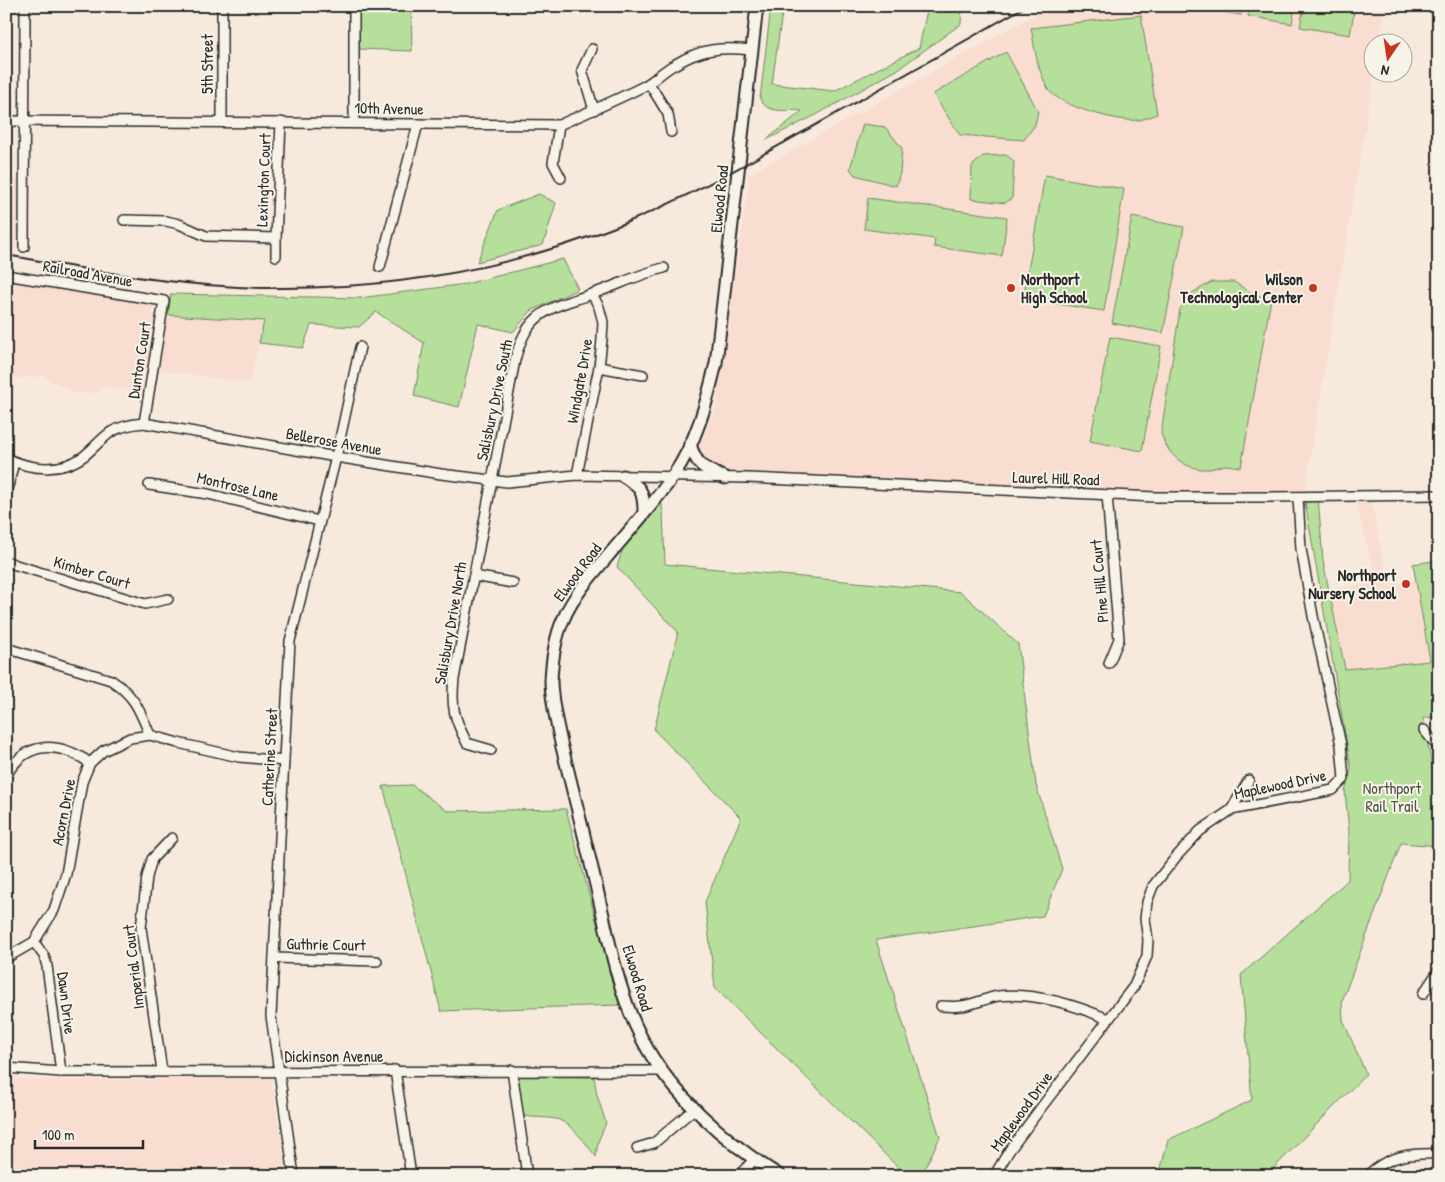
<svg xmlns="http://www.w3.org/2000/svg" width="1445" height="1182" font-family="'Patrick Hand',sans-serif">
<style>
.built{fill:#f9ddd0}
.green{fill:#b6df9b;stroke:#708563}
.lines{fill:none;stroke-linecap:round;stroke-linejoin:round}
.minor-casing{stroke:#2b2b2b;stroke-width:12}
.major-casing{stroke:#2b2b2b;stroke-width:15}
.minor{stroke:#f7f3e8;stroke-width:9}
.major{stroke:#f7f3e8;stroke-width:11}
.rail{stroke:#2b2b2b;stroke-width:2}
.poi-dot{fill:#c8321e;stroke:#f7f3e8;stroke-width:2}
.labels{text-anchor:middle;stroke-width:4;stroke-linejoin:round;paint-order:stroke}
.street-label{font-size:16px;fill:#2b2b2b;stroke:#f7f3e8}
.poi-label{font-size:16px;font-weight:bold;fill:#2b2b2b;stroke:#f7f3e8;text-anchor:end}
.park-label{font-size:16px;fill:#4e5847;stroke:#f7f3e8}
</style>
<rect width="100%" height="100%" fill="#f8e9dd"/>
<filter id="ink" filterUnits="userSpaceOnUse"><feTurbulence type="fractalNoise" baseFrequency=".02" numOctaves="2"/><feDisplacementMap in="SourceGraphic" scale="10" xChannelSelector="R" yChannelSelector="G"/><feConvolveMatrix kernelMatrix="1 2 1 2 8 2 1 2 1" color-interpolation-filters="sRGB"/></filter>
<g filter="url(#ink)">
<g class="built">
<polygon points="539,6 737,6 538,9"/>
<polygon points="1050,6 1385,6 1379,42 1372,42 1372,72 1374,73 1304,496 1072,491 726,476 696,455 716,408 750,174"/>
<polygon points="6,180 18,181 16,249 6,247"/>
<polygon points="6,278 153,303 152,313 264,321 250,383 144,368 141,392 100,386 98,392 75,394 44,376 6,379"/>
<polygon points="1355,498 1371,498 1388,585 1416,581 1430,661 1345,669 1329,590 1377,583"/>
<polygon points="6,1078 44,1080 271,1079 287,1176 235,1176 233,1164 186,1172 186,1176 6,1176"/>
</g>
<g class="green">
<polygon points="357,6 411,6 412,51 358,49"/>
<path d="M771 6H783L772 84 834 91 919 48 928 6H962L961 24 897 70 816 115 766 140 802 111C788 109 767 115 760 99Z"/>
<polygon points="1196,6 1242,6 1241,15 1196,8"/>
<polygon points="1250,6 1295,6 1292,24 1248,16"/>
<polygon points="1304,6 1355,6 1350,35 1300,27"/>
<path d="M1141 15 1157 114C1152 116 1145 119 1139 120 1120 123 1059 106 1049 90 1037 71 1035 49 1031 28Z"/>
<polygon points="1006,52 1038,111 1035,125 1024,140 960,135 933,94"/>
<polygon points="863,124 885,127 902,148 900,173 896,186 855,175 850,169"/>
<polygon points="1006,155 1014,161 1012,198 1005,203 971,199 972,166 983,156"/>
<polygon points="1045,175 1124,189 1104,311 1023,299"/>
<polygon points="539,194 556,203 543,245 477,262 498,210"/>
<polygon points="868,198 1007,217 1002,256 934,247 935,239 864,229"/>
<polygon points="1132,217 1184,227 1163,333 1112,323"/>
<polygon points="563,259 578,289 531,311 513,332 478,324 459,407 414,396 424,343 376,312 359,327 311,325 303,348 259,343 264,321 168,315 171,294 360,298 466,284"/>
<path d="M1212 282H1234L1253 294 1271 299 1241 467C1236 467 1230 465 1225 465 1220 466 1215 468 1210 469 1185 471 1167 455 1161 433L1180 309 1192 293Z"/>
<polygon points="1110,337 1161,346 1142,451 1090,441"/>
<polygon points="658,485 663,511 665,564 961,592 1018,644 1036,785 1062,869 1043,916 876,940 940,1137 921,1176 907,1176 715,988 705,902 741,818 654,730 678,632 617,567 632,520"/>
<polygon points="1304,496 1318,496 1323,561 1345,669 1430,661 1413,564 1439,560 1439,717 1423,718 1434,777 1439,787 1439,846 1401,843 1342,1001 1343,1020 1366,1074 1266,1176 1159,1176 1168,1140 1252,1100 1241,975 1348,880 1349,831 1345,792 1351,768"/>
<polygon points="412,785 447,811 566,809 619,1005 441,1011 383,786"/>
<path d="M520 1076 594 1077 597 1095 606 1123 598 1142 596 1157C587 1145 572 1123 556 1119 546 1117 535 1118 524 1116L520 1106 518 1080Z"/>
</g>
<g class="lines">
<g class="minor-casing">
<g id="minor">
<polyline points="592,49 582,70 594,110"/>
<polyline points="649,83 668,114 671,132"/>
<path d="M6 121 559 125C588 112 617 100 646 85 656 79 664 70 674 65 702 48 721 47 752 50"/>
<polyline points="222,122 222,6"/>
<polyline points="354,122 354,6"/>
<polyline points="559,125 553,163 561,178"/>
<polyline points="124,220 166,221 179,224 206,236 276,238"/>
<polyline points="24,247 25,6"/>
<polyline points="276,256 276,238 281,122"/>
<polyline points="380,267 418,124"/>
<polyline points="6,275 164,301 144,423"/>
<polyline points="599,367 643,375"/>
<path d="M6 458C31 470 61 473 84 456 93 449 101 439 111 432 121 426 132 424 144 423L336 457 441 474 507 482 577 475 748 478 1155 497H1271L1439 495"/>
<polyline points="577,475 599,367 602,340 603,322 599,307 592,294"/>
<polyline points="149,485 208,494 319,521"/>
<polyline points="6,495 14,462"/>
<polyline points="1107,495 1119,639 1109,663"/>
<polyline points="6,561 16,565 145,604 168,599"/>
<polyline points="474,576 513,583"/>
<path d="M6 648 111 680C135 696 139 709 150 735"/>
<polyline points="1424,730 1437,746 1439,754"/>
<path d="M491 750 467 743C454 718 451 707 454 679L515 360C519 345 524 330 536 319 551 305 572 301 592 294 616 286 639 274 664 268"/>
<path d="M6 776C26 739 60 742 90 763"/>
<polyline points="1231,810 1249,780"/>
<polyline points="34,942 44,956 47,966 61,1072"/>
<polyline points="6,958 34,942 54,910 66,874 82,782 90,763 103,751 130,738 150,735 178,743 239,757 284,761"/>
<polyline points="274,958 377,961"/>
<polyline points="1423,994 1439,970"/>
<path d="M941 1006C948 1006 954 1007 961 1006 973 1005 986 998 998 996 1034 992 1075 1005 1108 1019"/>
<polyline points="6,1068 61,1072 662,1071"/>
<polyline points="395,1070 411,1176"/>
<polyline points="512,1070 527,1176"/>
<polyline points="162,1071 141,928 147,877 152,859 172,838"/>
<polyline points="637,1148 654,1143 694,1109"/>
<polyline points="294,1176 271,1016 290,641 336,457 360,347"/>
<polyline points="738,1176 754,1160"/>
<polyline points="994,1176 1009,1151 1040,1109 1134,986 1147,956 1148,940 1145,919 1147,902 1153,886 1176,857 1200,831 1231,810 1333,790 1344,779 1341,745 1313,616 1301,549 1298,497"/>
<path d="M1367 1176C1387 1155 1412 1153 1439 1154"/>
</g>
</g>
<g class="major-casing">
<g id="major">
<path d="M757 6 716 363C707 402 696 443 673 476 656 501 633 527 613 550 595 571 574 594 563 620 555 638 552 661 551 680 551 701 557 723 561 743 574 795 587 846 599 898 610 945 619 995 642 1039 670 1094 728 1144 780 1176"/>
<path d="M690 444C697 467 704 468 725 478"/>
<path d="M623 476C640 487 644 490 644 512"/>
</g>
</g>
<use href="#minor" class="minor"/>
<use href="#major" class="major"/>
<path class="rail" d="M6 255C98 271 189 289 282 288 398 288 515 267 623 224 689 197 750 162 812 127 883 87 955 47 1026 6"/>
</g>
</g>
<g class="poi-dot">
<circle cx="1011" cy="288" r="5"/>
<circle cx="1313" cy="288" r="5"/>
<circle cx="1406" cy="584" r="5"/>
</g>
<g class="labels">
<g class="street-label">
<text transform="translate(207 64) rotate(-90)" y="6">5th Street</text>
<text transform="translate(389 108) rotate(1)" y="6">10th Avenue</text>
<text transform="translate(263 180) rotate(-88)" y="6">Lexington Court</text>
<text transform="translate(719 199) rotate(-84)" y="6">Elwood Road</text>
<text transform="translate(88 273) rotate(10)" y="6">Railroad Avenue</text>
<text transform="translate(139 360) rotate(-81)" y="6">Dunton Court</text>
<text transform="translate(579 381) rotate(-80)" y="6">Windgate Drive</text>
<text transform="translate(494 400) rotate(-78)" y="6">Salisbury Drive South</text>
<text transform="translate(334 441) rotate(10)" y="6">Bellerose Avenue</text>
<text transform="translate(1056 478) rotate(2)" y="6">Laurel Hill Road</text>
<text transform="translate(238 486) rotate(13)" y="6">Montrose Lane</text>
<text transform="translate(92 572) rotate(17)" y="6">Kimber Court</text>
<text transform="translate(577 572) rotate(-53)" y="6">Elwood Road</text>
<text transform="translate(1099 581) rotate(-95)" y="6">Pine Hill Court</text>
<text transform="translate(450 623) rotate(-80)" y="6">Salisbury Drive North</text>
<text transform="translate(269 757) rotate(-87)" y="6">Catherine Street</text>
<text transform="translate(1280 784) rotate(-12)" y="6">Maplewood Drive</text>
<text transform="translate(63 812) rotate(-79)" y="6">Acorn Drive</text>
<text transform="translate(326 944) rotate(1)" y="6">Guthrie Court</text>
<text transform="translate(133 967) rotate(-97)" y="6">Imperial Court</text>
<text transform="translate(638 978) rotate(73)" y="6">Elwood Road</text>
<text transform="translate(67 1003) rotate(83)" y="6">Dawn Drive</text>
<text x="334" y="1062">Dickinson Avenue</text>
<text transform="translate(1021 1111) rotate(-54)" y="6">Maplewood Drive</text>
</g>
<g class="poi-label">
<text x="1021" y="285" text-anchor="start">Northport<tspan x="1021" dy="18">High School</tspan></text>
<text x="1303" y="285">Wilson<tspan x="1303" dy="18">Technological Center</tspan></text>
<text x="1396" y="581">Northport<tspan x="1396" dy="18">Nursery School</tspan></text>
</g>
<g class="park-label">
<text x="1392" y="794">Northport<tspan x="1392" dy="18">Rail Trail</tspan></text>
</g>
</g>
<rect width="1445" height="1182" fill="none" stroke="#f7f3e8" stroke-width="25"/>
<rect x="12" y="12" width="1420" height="1157" fill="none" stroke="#2b2b2b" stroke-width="2" filter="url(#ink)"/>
<g transform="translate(1388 58) rotate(193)"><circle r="24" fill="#f7f3e8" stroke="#a5a39c"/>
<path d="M0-4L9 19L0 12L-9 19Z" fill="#c8321e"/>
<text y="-8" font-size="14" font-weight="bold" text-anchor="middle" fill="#2b2b2b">N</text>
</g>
<path d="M35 1140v8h108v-8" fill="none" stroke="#2b2b2b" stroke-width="2.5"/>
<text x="42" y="1140" font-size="15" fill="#2b2b2b" stroke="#f7f3e8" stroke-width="4" paint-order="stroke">100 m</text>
</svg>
